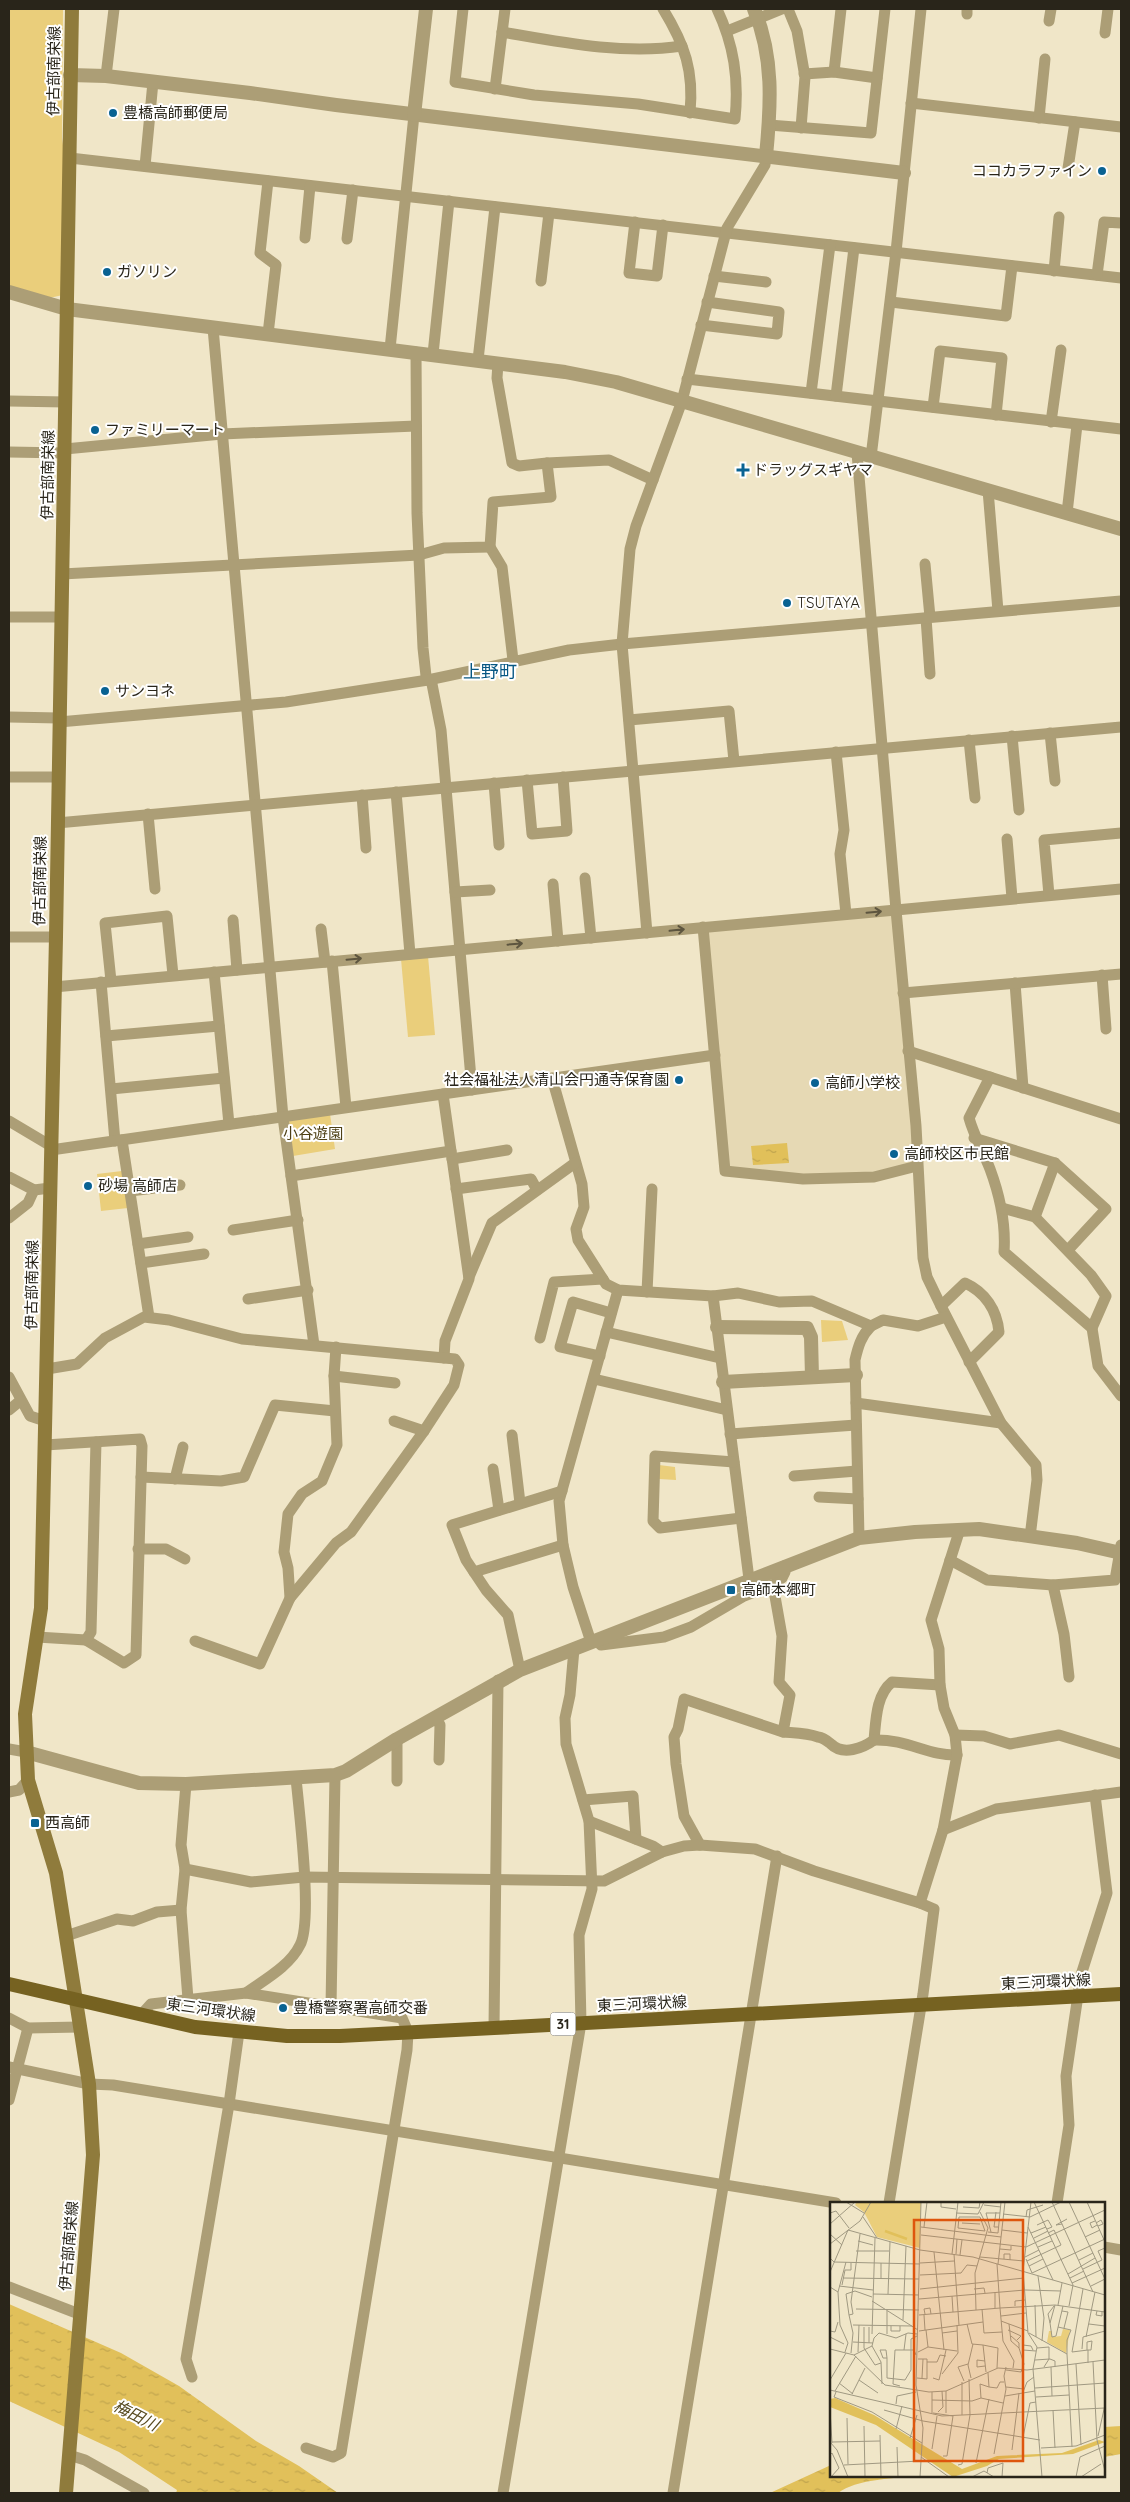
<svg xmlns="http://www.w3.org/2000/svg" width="1130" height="2502" font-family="Quicksand,'Noto Sans JP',sans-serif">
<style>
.built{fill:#e6d9b4}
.park{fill:#eace7b}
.water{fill:url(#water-ripples)}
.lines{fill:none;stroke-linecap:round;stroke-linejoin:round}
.minor{stroke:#ac9e76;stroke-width:11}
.tertiary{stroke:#ac9e76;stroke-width:14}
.secondary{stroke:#8f7b3c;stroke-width:14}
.primary{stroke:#766221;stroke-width:14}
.oneway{stroke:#5d553f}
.poi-dot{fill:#096292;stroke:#fff;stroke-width:2}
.labels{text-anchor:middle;stroke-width:4;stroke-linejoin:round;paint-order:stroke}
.shield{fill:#fff;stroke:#69665f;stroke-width:1}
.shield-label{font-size:14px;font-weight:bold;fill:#29251a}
.street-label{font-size:15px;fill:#29251a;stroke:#fff}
.poi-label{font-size:15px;fill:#29251a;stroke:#fff;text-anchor:start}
.park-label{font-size:15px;fill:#4e4015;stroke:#fff}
.water-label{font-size:16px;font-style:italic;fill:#584b20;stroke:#fff}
.quarter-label{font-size:18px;fill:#075783;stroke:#fff}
.inset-river{fill:none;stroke:#e1c05a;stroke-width:2.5}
.inset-road{fill:none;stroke:#a09982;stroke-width:1}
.view{fill:#de560d;fill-opacity:0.15;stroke:#de560d;stroke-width:2.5}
.inset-edge{fill:none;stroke:#29251a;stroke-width:2.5}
</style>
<defs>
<pattern id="water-ripples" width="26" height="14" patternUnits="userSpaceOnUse" patternTransform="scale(1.25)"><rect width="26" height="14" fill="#e1c05a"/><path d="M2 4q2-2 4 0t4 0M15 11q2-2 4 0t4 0" fill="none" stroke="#c1a54e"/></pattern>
</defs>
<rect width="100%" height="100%" fill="#f0e6c8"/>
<polygon class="built" points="892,914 914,1160 909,1165 877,1174 809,1175 728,1167 707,935 710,930"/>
<g class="park">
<polygon points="9,9 63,9 62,138 65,159 63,295 49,298 9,286"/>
<polygon points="428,956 435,1035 408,1037 401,959"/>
<polygon points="330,1114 335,1149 293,1156 289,1120"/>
<polygon points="122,1171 128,1208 101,1211 97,1174"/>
<polygon points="821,1320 842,1321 848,1340 822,1342"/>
<polygon points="659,1465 675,1467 676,1480 659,1479"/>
</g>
<g class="water">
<polygon points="787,1143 789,1163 753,1165 751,1146"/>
<polygon points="9,2304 121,2353 179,2386 256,2441 299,2466 338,2493 176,2493 177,2490 119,2452 9,2401"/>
<polygon points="1121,2426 1121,2454 1104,2457 1104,2427"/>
<path d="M831 2465V2476H913C889 2479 858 2479 838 2493H770Z"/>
</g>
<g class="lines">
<g class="minor">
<path d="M463 9 455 82 534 95 638 104 735 119C739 79 734 45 717 9"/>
<path d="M663 9C685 45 694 71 690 113"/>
<polyline points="788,9 797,31 805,77 801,128"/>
<polyline points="841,9 834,72 877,78"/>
<polyline points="967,14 967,9"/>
<polyline points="1049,21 1051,9"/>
<polyline points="727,31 782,9"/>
<path d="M502 32C560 42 623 55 682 46"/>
<polyline points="1105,33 1108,9"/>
<polyline points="804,74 834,72"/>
<polyline points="106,76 114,9"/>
<polyline points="495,89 505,9"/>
<polyline points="911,103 1121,127"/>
<polyline points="1039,118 1045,59"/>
<polyline points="769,125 871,133 885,9"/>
<polyline points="70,158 1121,278"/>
<polyline points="145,166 153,82"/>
<polyline points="1068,168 1075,122"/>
<polyline points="268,181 260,253 276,265 268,334"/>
<polyline points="635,222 629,273 657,276 663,225"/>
<polyline points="305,238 310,186"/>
<polyline points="347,239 353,190"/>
<polyline points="1054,271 1059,217"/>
<polyline points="1097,275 1104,222 1121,223"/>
<polyline points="714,276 766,282"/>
<polyline points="541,281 549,213"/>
<polyline points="891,302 1006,316 1012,266"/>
<polyline points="701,325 777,334 779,312 707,302"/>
<polyline points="213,328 283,1117 314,1345"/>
<polyline points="390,349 414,115"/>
<polyline points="416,352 417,513 423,648 426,676 432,684 441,730 472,1090"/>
<polyline points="433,354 449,201"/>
<polyline points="478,360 495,207"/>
<polyline points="498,363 497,378 512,463 519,466 547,463"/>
<polyline points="687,379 1121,429"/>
<polyline points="811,393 830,245"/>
<polyline points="836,396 854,248"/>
<polyline points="9,401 66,402"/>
<polyline points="933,407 940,351 1002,358 996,415"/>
<polyline points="1051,422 1061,350"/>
<polyline points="65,449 222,434 416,426"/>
<polyline points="9,452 65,453"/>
<polyline points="857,453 896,910 1121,889"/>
<polyline points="871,457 896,252 921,9"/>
<polyline points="988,490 998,611"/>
<polyline points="1067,513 1077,425"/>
<polyline points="490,547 502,567 513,660"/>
<polyline points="925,564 930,617"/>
<polyline points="62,574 419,555 444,548 490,547 493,502 551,497 547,463 609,460 653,480"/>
<polyline points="9,617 61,617"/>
<polyline points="926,618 930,674"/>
<polyline points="9,717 59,718"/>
<polyline points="629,720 729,711 734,761"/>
<polyline points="59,722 286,702 428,680 569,650 622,644 1121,601"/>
<polyline points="1050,733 1055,781"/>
<polyline points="1012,736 1019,810"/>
<polyline points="969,740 975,798"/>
<polyline points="836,752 844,830 840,854 846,914"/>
<polyline points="9,777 58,777"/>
<polyline points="527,780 532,834 567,831 563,777"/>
<polyline points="494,783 499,845"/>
<polyline points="396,792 410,954"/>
<polyline points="362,795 366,848"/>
<polyline points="148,814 155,889"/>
<polyline points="57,823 1121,727"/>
<polyline points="1007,839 1012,898"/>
<polyline points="585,878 591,938"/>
<polyline points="553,884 558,941"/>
<polyline points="455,892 490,890"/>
<polyline points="1049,895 1044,840 1121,833"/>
<polyline points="233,920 237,970"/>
<polyline points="703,927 725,1171 803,1179 874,1177 917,1166"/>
<polyline points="321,929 325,962"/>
<polyline points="647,933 622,644 630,549 636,526 682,401 727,228 765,165 766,156"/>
<polyline points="9,937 56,937"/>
<polyline points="332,961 346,1107"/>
<polyline points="214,972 229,1124"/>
<polyline points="1102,975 1106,1029"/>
<polyline points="111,981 105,923 167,916 173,975"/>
<polyline points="101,982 115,1141"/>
<polyline points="1015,983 1023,1088"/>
<polyline points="54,987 896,910 916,1126 923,1258 927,1277 941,1306 1001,1423 1036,1465 1037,1480 1030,1537"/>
<polyline points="903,993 1121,974"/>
<polyline points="106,1036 219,1026"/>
<polyline points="908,1051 1121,1119"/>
<path d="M990 1077 969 1118C974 1136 983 1151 990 1169 1000 1196 1006 1223 1004 1252L1092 1328 1098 1366 1121 1396"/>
<polyline points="552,1078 582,1184 584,1207 576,1229 578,1240 606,1284 618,1290 713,1296 749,1579"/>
<polyline points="111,1089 224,1078"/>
<polyline points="443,1094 469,1279 445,1341 444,1358"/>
<polyline points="9,1121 51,1146"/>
<polyline points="974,1138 1055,1163 1106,1209 1068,1250"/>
<polyline points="122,1140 149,1317"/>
<polyline points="51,1150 715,1055"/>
<polyline points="452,1159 507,1150"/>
<polyline points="291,1176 451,1151"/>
<polyline points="9,1177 34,1190 50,1188"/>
<polyline points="456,1189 531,1179 537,1190"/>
<polyline points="130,1191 180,1185"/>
<polyline points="1002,1208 1035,1217 1091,1275 1106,1296 1092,1328"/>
<polyline points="1035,1217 1055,1163"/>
<polyline points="9,1218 28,1203 34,1190"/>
<polyline points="233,1230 298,1220"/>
<polyline points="138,1244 188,1237"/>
<polyline points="141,1263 204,1254"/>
<polyline points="469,1277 492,1223 575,1163"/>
<polyline points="647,1292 652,1189"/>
<path d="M713 1296 738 1293 779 1302 812 1301 871 1326C861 1336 858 1347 855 1360L859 1538"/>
<polyline points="248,1299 308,1290"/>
<path d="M941 1306 965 1283C985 1292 997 1310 999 1332L969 1362"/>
<polyline points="871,1326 883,1320 918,1326 946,1317"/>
<polyline points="606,1332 720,1358"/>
<polyline points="540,1338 554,1282 603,1279"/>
<polyline points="600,1356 560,1347 573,1302 611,1313"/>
<polyline points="47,1369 77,1364 105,1338 144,1317 169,1320 242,1339 455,1359 459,1365 454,1385 424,1431 351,1532 336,1543 290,1598"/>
<polyline points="334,1376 395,1383"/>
<polyline points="9,1377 30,1416 45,1421"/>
<polyline points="594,1379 727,1410"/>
<polyline points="856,1403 1001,1423"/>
<polyline points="9,1410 20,1401"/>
<polyline points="394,1421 424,1431"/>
<polyline points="730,1434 856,1425"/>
<polyline points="512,1435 520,1503"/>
<polyline points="734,1462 655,1456 653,1521 660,1528 741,1518"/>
<polyline points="493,1469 499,1510"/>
<polyline points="794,1476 857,1471"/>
<polyline points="141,1477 221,1481 244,1477 275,1405 335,1411"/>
<polyline points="175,1479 183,1447"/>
<polyline points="819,1497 858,1499"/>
<polyline points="138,1549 166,1549 185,1559"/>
<polyline points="950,1560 987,1580 1053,1585 1115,1580 1121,1545"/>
<polyline points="474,1572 563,1545"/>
<polyline points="1053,1585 1064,1634 1069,1677"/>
<polyline points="37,1637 86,1640 124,1663 136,1655 142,1446 140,1439 45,1445"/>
<polyline points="86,1640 91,1632 96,1442"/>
<polyline points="596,1640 601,1645 664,1637 691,1627 744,1596 773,1585 782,1578 785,1572 784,1566"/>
<polyline points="195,1641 260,1664 290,1598 288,1568 284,1552 288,1514 302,1494 322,1481 337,1445 334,1376 336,1347"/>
<polyline points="591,1642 573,1587 563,1545 559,1501 618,1290"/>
<polyline points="520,1670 508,1615 486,1590 466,1560 452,1525 562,1491"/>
<polyline points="435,1717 440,1725 439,1760"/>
<path d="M783 1732C794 1733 807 1733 818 1737 824 1738 826 1740 831 1744 843 1756 863 1748 874 1740 876 1720 876 1695 892 1682L940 1685"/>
<polyline points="955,1735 984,1736 1010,1744 1059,1735 1121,1754"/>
<polyline points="397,1739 397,1781"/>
<path d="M874 1740C907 1739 929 1756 957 1755"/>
<polyline points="9,1749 26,1752"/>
<polyline points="186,1784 181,1845 185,1869 181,1910 188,1999"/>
<polyline points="9,1792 19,1790 28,1780"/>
<polyline points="583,1800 633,1796 636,1839"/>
<polyline points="589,1821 653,1846 662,1852"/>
<polyline points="943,1830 996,1809 1121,1792"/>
<polyline points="700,1845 684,1816 676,1764 674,1737 678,1729 684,1699 783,1732 790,1695 779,1682 782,1636 773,1585"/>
<polyline points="185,1869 251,1882 304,1877 604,1881 662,1852 684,1846 700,1845 755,1849 814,1871 920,1903"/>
<polyline points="66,1936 117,1919 133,1921 157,1912 181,1910"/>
<path d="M246 1993C264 1980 290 1966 300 1945 313 1921 299 1811 296 1778"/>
<polyline points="331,2007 335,1775"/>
<polyline points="141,2015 151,2004 246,1993 402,2018 408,2032 407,2050 341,2453 333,2457 306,2448"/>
<polyline points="9,2018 28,2028 80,2027"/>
<polyline points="494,2028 498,1680"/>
<polyline points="9,2067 89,2084 113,2085 836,2203"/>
<polyline points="9,2100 28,2028"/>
<polyline points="889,2203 923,1994 934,1909 920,1903 943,1830 957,1755 955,1735 944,1708 940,1685 939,1649 931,1620 960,1529"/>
<polyline points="1057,2203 1069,2125 1066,2076 1081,1975 1107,1893 1095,1795"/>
<polyline points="1104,2247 1121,2250"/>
<polyline points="9,2287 79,2314"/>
<polyline points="192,2377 186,2359 229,2104 239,2032"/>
<polyline points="69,2455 85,2460 144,2493"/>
<polyline points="503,2493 581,2023 579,1935 592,1889 589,1821 566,1744 565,1718 570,1695 574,1649"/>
<polyline points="673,2493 777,1856"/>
</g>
<g class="tertiary">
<path d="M754 9C774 57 771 105 766 156"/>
<polyline points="70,75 106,76 250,93 336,105 904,173"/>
<polyline points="414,115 426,9"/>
<polyline points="9,292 67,309 565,372 616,382 1121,529"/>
<polyline points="717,1327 807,1328 811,1337 812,1377"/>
<polyline points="723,1382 856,1375"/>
<polyline points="26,1752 139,1783 186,1784 335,1775 346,1771 397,1739 520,1670 859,1538 915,1532 979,1529 1077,1543 1121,1553"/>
</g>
<polyline class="secondary" points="66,2493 93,2155 89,2084 56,1873 28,1780 25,1714 41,1608 56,937 72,9"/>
<polyline class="primary" points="9,1984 195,2027 287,2036 340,2036 494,2028 1121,1994"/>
</g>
<defs><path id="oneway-shaft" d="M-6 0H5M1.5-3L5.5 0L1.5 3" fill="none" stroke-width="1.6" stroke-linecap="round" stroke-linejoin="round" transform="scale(1.25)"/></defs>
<g class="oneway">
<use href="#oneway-shaft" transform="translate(874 912) rotate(-5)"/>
<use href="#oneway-shaft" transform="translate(677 930) rotate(-6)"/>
<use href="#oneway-shaft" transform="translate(515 944) rotate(-5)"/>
<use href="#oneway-shaft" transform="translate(354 959) rotate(-5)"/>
</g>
<g class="poi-dot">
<circle cx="113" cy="113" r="5"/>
<circle cx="1102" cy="171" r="5"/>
<circle cx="107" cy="272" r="5"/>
<circle cx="95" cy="430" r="5"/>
<path d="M740.5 462.5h5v5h5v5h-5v5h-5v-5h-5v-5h5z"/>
<circle cx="787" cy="603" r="5"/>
<circle cx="105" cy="691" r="5"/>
<circle cx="679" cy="1080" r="5"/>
<circle cx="815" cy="1083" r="5"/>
<circle cx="894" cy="1154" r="5"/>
<circle cx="88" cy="1186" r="5"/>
<rect x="726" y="1585" width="10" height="10" rx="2.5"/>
<rect x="30" y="1818" width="10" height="10" rx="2.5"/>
<circle cx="283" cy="2008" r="5"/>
</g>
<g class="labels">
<rect class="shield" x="550.5" y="2012.5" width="25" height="23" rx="4"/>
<g class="shield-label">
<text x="563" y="2029">31</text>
</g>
<g class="street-label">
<text transform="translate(54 71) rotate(-89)" y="5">伊古部南栄線</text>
<text transform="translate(48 475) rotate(-89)" y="5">伊古部南栄線</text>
<text transform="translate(40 881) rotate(-89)" y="5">伊古部南栄線</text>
<text transform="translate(32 1285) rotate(-89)" y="5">伊古部南栄線</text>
<text transform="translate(1046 1982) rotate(-3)" y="5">東三河環状線</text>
<text transform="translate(642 2004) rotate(-3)" y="5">東三河環状線</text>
<text transform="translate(211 2010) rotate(8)" y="5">東三河環状線</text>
<text transform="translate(69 2246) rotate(-85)" y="5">伊古部南栄線</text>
</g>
<g class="poi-label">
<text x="123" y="118">豊橋高師郵便局</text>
<text x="1092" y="176" text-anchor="end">ココカラファイン</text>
<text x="117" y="277">ガソリン</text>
<text x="105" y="435">ファミリーマート</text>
<text x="753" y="475">ドラッグスギヤマ</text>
<text x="797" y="608">TSUTAYA</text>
<text x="115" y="696">サンヨネ</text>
<text x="669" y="1085" text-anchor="end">社会福祉法人清山会円通寺保育園</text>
<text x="825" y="1088">高師小学校</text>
<text x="904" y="1159">高師校区市民館</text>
<text x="98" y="1191">砂場 高師店</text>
<text x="741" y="1595">高師本郷町</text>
<text x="45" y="1828">西高師</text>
<text x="293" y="2013">豊橋警察署高師交番</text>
</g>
<g class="park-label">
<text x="313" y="1139">小谷遊園</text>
</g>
<g class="water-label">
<text transform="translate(136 2415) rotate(27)" y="6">梅田川</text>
</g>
<g class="quarter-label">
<text x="490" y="678">上野町</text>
</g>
</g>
<g transform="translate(830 2202)">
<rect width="275" height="275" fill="#f0e6c8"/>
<path d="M27 0H91L90 46 47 35 34 10 25 3ZM233 127 240 128 236 151 217 140 219 129H222V135L231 134Z" fill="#eace7b"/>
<path d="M5 196 44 213 132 267 167 254 232 251 269 238 275 240 243 252 169 257 157 264 123 275 46 223 0 205V197Z" fill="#e1c05a"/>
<path class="inset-river" d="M55 29 77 37"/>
<path class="inset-road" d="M16 0 34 11M111 0V5L126 7M201 0 193 69 198 131 207 145 203 167 212 275M204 0 243 83 239 104M222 0 263 90M239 0 275 77M257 0 275 40M154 3 171 5M133 5 149 6 150 0M166 10 164 25H168M0 11 6 9 19 26M126 11 148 12 154 0M173 12 200 15 231 0M33 15 47 36M129 15H150L155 29 128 26ZM196 15 197 8 213 3M265 19 260 21 262 26 267 23M132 21 150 22M266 21 271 18 273 22 268 24M0 22 25 0M232 22 226 23 237 17M207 23 218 18 222 25 217 27M91 25 171 35M94 25 97 0M198 25 223 78M172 28 197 31M158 30 168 31 171 0M161 30 156 11H170M201 31 216 25M0 32 12 43M91 33 196 45 275 8M255 35 270 28M204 36 218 29M28 39 43 43M0 42 30 19 41 0M208 45 222 39M170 47 181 48V44M26 49H59M104 50 114 148M122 52 128 0M124 52 129 123M126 52 127 37M130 53 132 38M150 55 194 59M195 55 209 48M0 56 4 60 90 62M174 57V52H180V58M196 57 202 71M249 58 263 51M197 59 231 43 224 28 218 31M90 61 124 59M167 62 170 106 225 103 275 110M168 62 175 0M199 64 213 57M253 67 272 58 268 49 275 46M0 70 18 28 90 48 143 55 275 93M202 71 275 37M238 72 265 56M90 73 131 71 137 63 147 64M208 74 214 116 212 139M13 76 89 77M240 76 254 69M51 77V61M242 81 275 66M12 83 15 68H21V61M9 84 43 88M261 84 275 77M0 85 8 90 16 60M90 87 194 76M144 87 154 86 155 91M253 87 242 150 258 148V161M8 90 10 123 18 141 15 150M165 90V106M43 92 89 93M58 92 60 40M122 94 123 110M89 97 195 88 231 89M42 99 88 128M205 103 206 135M225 103 220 121 222 135 226 134 233 104M228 103 232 81M185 104V99L195 98M26 107 89 108M152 107 154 131 172 130M146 108 145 71 158 26 150 10M232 109 238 110 234 126M267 109 266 113 272 114V109M95 112 94 107 100 106 101 112M19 113 16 92 25 89 42 95M89 113 170 106 173 139 184 159 183 166M94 113 95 128M171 114 196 111M73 118 76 44M171 119 198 129M220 121 218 112 224 104M137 122 142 142 153 143 156 170M259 122 275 124M23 123 82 124M61 124V129H70V124M34 125V146L45 163 51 161M228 125 241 128 237 138V152M96 128 98 145M178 128 191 134 187 138M0 129 5 130 8 120M89 129 153 120M112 131 127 129M199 131 237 152 240 207M42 132 45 36M57 132V109M181 134 189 141V146M0 135 14 142M256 135 265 90M23 140 43 141M39 141V125M153 143 168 146 167 166M42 144 51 160 52 182M207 146 219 145V157L214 165M0 147 24 153 55 183 99 190 116 189 168 166 197 168 275 158M252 147 253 135 275 129M74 148 76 132M203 148 201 144 193 143V148L206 149M257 148V140L262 139 261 148H258M28 150 29 123M88 150 98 145 127 149M21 151 23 131 19 113 23 112 21 100 30 32M24 153 42 144 44 136 49 131 66 136 78 131 87 132M57 156H53L50 148H56L57 156V176L75 178 81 168V137L87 134M205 158 220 157 225 159V165M155 159 147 158V165L155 164M97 160H107L110 153 116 154M263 160 267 238 275 269M246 162 251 243M221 165 222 194M176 168 191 170 194 162 189 146 181 139 179 122M112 172 128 151 127 123M87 176 97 177V157H88M92 176 93 157M103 176 109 178 116 148M141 176 138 163 143 142M0 178 16 151M29 178 48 191M134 179 128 165 138 162M9 181 23 192M70 184 63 182 65 148H84L86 153M159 185 167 186 170 180H174M176 185 194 187M205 186 275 181M0 188 112 214 275 206M5 189 26 154M6 190 4 195 42 210 92 241M102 190V211M193 190 197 180 204 175M22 192 35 166M175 194 205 189M206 195 239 193M151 196 150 182 159 185 158 171M102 198 142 199 151 196 173 201M66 202 67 194 86 190M0 208 2 241M54 208 93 219 210 238M223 208 225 246M240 208 242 245M108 210 113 205 112 189M103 211 123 214 117 254H113M116 211V189M132 213V180M17 216 18 262M34 224 35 275M66 227 72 204M50 233 51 275M268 234 275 203M193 235 200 201 206 200M80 236 87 213M0 240 7 248 18 275M2 240 50 239M67 245 68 275M211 246 246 244 275 233M102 247 107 214M182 248 189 191M164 252 176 187 174 174 176 165M0 253 2 251 9 266 1 275M91 255 119 275M146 261 159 197M14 263 90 259M128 263 132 262 140 213 139 177M157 271 158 266 173 261 172 275M90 275 93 226 86 183 91 0M142 275 154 269 164 275M246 275 250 255 275 244M251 275 271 262"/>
<path class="view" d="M84 18H193V259H84Z"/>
<rect width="275" height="275" class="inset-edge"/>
</g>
<rect width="1130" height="2502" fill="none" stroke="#29251a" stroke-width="20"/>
</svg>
